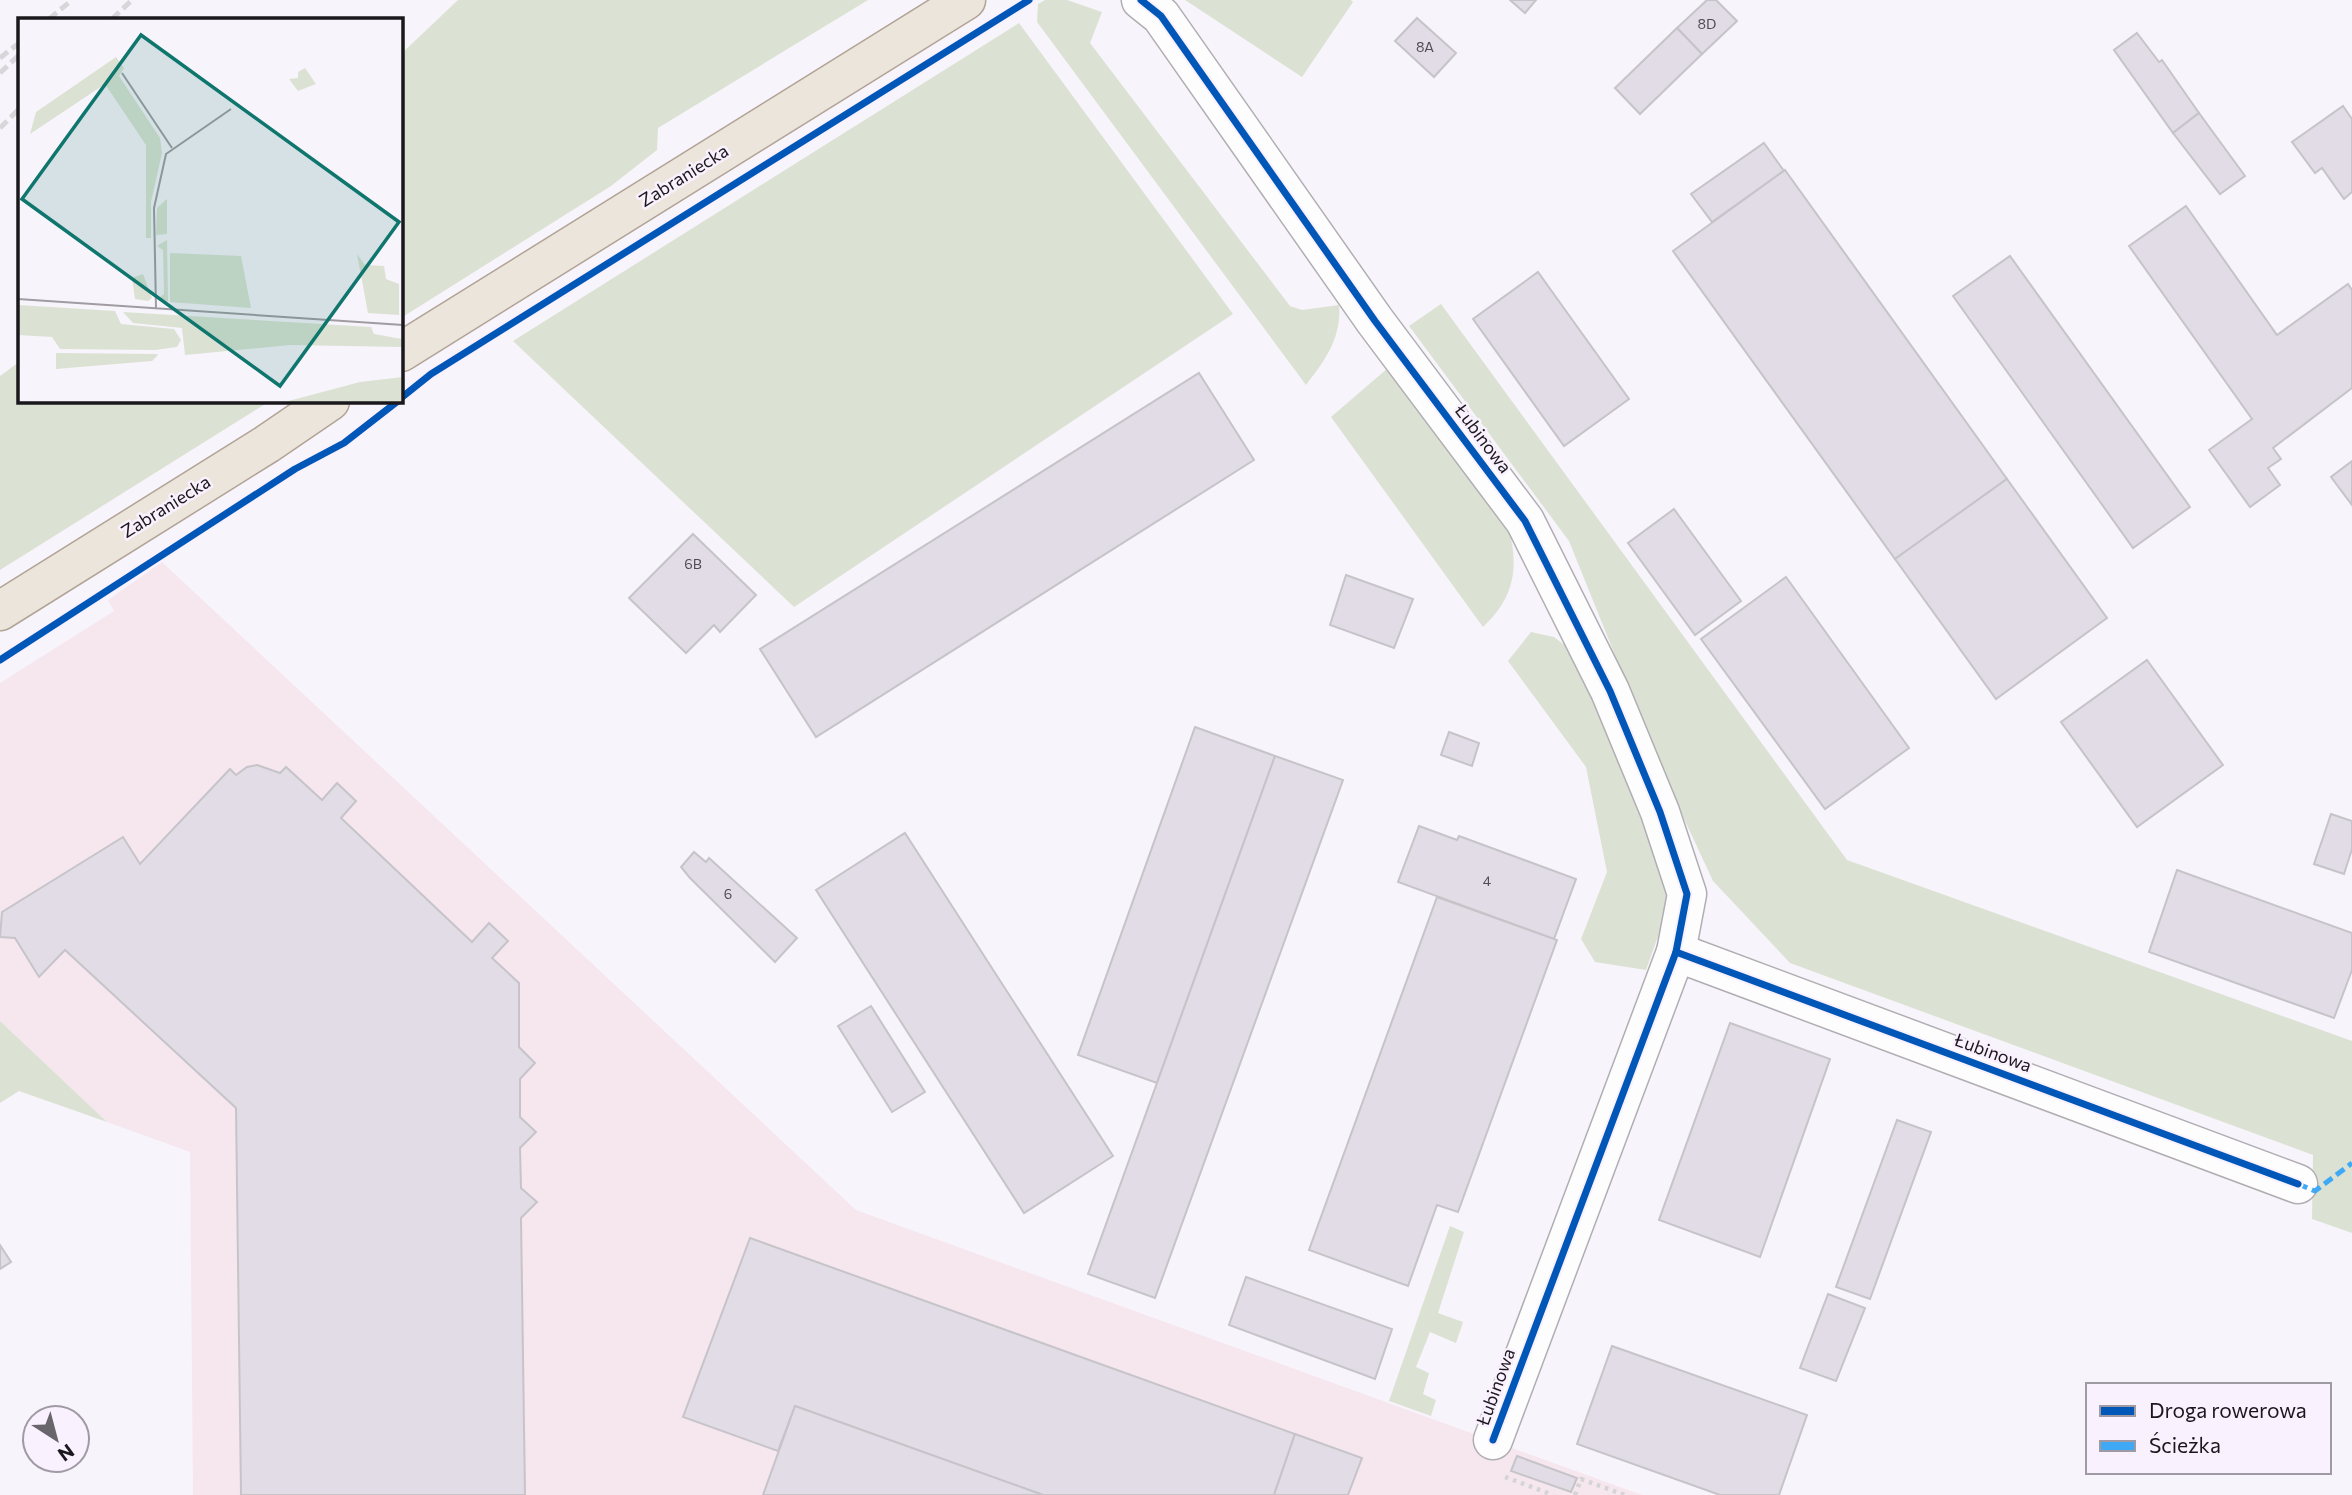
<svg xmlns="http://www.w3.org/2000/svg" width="2352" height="1495" font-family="Commissioner,sans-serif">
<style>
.commercial{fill:#f6e7ef}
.green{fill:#dbe2d3}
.building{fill:#e1dce5;stroke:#c6c4c9;stroke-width:2}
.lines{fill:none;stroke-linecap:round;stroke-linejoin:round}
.minor-casing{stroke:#b1aeb3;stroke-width:41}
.major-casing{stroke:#b1a396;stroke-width:41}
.path{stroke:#d4d3d6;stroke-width:4.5;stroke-dasharray:3.5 5;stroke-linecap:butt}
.minor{stroke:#fefdfe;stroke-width:38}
.major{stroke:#ece5dc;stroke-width:38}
.rail{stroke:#d8d6d9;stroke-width:5;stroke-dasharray:10 5;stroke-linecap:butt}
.quiet{stroke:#3fa9f5;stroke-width:5;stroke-dasharray:10 5;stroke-linecap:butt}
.cycleway-casing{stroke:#f9f1fe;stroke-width:11}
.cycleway{stroke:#0057b8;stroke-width:7}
.labels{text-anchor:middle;stroke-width:5;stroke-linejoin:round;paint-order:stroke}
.number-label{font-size:14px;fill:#504c52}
.street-label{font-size:18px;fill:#1b181d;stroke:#f9f1fe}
.inset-road{fill:none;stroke:#a09ca2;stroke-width:2}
.view{fill:#0f766e;fill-opacity:0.15;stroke:#0f766e;stroke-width:3.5}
.inset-edge{fill:none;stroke:#1b181d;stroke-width:3.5}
</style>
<rect width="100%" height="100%" fill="#f8f4fb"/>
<polygon class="commercial" points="162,562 856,1210 1642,1495 193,1495 190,1152 107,1122 0,1021 0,683 114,611 108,600"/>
<g class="green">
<polygon points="458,0 868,0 658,128 657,150 611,186 401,318 401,54"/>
<path d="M1045 0H1067L1102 12 1090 43 1290 306 1302 310 1339 305C1342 337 1325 361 1306 385L1037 22 1038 4Z"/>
<polygon points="1185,0 1351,0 1353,2 1302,77"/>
<polygon points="1019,23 1233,314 794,607 513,341"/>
<polygon points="1441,304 1847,860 2352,1041 2352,1233 2312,1219 2313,1155 1790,963 1713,881 1660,767 1569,541 1409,326"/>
<polygon points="19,362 19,401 270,401 0,570 0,376"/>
<path d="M1395 362 1509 529C1519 569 1514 598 1483 627L1331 417Z"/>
<polygon points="1531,632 1554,637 1566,646 1590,693 1664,866 1668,908 1646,970 1595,962 1581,939 1607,872 1586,767 1508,661"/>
<polygon points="0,1021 107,1122 19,1091 0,1103"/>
<polygon points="1450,1226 1464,1232 1438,1313 1463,1322 1456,1343 1430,1332 1416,1367 1429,1373 1423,1394 1436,1400 1431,1416 1389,1401"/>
</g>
<g class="building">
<polygon points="1510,0 1536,0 1525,13"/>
<polygon points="1707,0 1716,0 1737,21 1702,54 1677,28"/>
<polygon points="1417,18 1456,53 1434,77 1395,41"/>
<polygon points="1677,28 1702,54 1640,114 1615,88"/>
<polygon points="2137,33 2159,62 2162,60 2199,113 2173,133 2114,50"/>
<polygon points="2343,106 2352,119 2352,192 2344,199 2322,168 2315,173 2292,142"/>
<polygon points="2199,113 2245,176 2220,194 2173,133"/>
<polygon points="1764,143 1784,171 1712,222 1691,194"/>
<polygon points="1785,170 2007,479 1895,559 1673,251"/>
<polygon points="2186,206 2277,335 2348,284 2352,290 2352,388 2273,448 2281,459 2268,468 2280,485 2250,507 2209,450 2252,419 2129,246"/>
<polygon points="2010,256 2190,507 2133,548 1953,296"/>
<polygon points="1538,272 1629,399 1564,446 1473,319"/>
<polygon points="1199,373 1254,460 816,737 760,649"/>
<polygon points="2352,461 2352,505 2331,477"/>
<polygon points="2007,479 2107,618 1996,699 1895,559"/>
<polygon points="1674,509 1741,601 1695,635 1628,543"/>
<polygon points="693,534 756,595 720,632 714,625 686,653 629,598"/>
<polygon points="1346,575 1413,599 1394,648 1330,625"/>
<polygon points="1786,577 1909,748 1825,809 1701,639"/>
<polygon points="2147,660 2223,765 2137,827 2061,722"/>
<polygon points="1195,727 1275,756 1157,1083 1078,1055"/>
<polygon points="1449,732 1479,743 1472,766 1441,755"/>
<polygon points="1275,756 1343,780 1155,1298 1088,1274"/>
<polygon points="257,765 280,773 286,767 322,800 337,783 356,801 341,818 472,942 489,923 508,941 492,958 519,983 519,1047 535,1063 520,1079 520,1117 536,1132 520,1148 521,1188 537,1202 521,1218 525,1495 241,1495 236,1108 65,950 39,977 15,938 0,937 2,912 123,837 140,864 230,769 236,775 247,767"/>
<polygon points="2331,814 2352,821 2352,849 2344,874 2314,864"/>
<polygon points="1419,826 1457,840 1459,836 1576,879 1554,939 1398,882"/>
<polygon points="905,833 1113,1156 1024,1213 816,890"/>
<polygon points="694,852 706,862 709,858 797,938 775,962 690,878 681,867"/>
<polygon points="2177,870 2352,933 2352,970 2334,1018 2149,952"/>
<polygon points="1437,897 1557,940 1458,1212 1437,1205 1408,1286 1309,1250"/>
<polygon points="871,1006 925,1092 892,1112 838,1026"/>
<polygon points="1730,1023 1830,1059 1760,1257 1659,1220"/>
<polygon points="1897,1120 1931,1132 1870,1299 1836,1287"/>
<polygon points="750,1238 1295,1434 1274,1495 1043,1495 795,1406 778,1451 683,1417"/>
<polygon points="0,1245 11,1262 0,1269"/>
<polygon points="1246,1277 1392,1329 1375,1379 1229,1325"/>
<polygon points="1828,1294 1865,1308 1836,1381 1800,1368"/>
<polygon points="1612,1346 1807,1415 1779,1495 1720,1495 1577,1444"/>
<polygon points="795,1406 1043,1495 763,1495"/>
<polygon points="1295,1434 1362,1458 1348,1495 1274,1495"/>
<polygon points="1517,1456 1577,1478 1571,1492 1511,1471"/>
</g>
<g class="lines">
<g class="minor-casing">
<g id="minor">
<polyline points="1141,0 1161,16 1375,321 1525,521 1610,691 1660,812 1687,894 1676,952 1493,1440"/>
<polyline points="1676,952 2298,1184"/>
</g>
</g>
<g class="major-casing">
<g id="major">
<polyline points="401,352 966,0"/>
<polyline points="0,611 267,444 330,401"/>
</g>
</g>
<g class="path">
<polyline points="1505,1477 1553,1495"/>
<polyline points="1575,1495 1581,1479 1625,1495"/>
</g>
<use href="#minor" class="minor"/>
<use href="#major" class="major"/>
<g class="rail">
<polyline points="49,19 72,0"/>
<polyline points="112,19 132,0"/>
<polyline points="0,58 19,43"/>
<polyline points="0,73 19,55"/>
<polyline points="0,128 19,109"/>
</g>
<polyline class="quiet" points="2298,1184 2315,1191 2352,1163"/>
<g class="cycleway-casing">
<g id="cycleway">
<polyline points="1141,0 1161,16 1375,321 1525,521 1610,691 1660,812 1687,894 1676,952 1493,1440"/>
<polyline points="401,398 431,374 1029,0"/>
<polyline points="0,660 295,469 344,443 398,401"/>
<polyline points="1676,952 2298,1184"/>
</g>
</g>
<use href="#cycleway" class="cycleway"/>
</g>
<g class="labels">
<g class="number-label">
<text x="1707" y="29">8D</text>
<text x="1425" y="52">8A</text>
<text x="693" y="569">6B</text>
<text x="1487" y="886">4</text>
<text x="728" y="899">6</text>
</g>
<g class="street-label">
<text transform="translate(684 176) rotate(-32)" y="6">Zabraniecka</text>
<text transform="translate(1483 439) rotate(53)" y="6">Łubinowa</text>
<text transform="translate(166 507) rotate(-32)" y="6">Zabraniecka</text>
<text transform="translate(1993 1053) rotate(20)" y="6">Łubinowa</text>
<text transform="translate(1496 1387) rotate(-70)" y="6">Łubinowa</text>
</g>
</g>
<g transform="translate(18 18)">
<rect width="385" height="385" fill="#f8f4fb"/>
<path d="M98 39 106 50 101 58 142 120 144 135 133 184V220H128V127L87 66 12 116 18 94ZM287 50 298 66 280 73 271 61 280 60V54ZM149 181V216L138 217 139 190ZM149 222 150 283 148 285 142 279 146 276 145 232 139 228ZM152 235 223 238 233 290 152 284ZM339 236 347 247 366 248 368 261 381 266V297L350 295ZM125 256 134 280 130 283 117 281 114 260ZM0 287 97 293 103 306 156 311 163 322 159 329 137 332 42 331 34 319 0 317ZM105 294 353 309 356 316 384 321 385 329 272 327 167 337 164 310 115 305ZM38 335 139 336 140 337 134 343 38 351ZM385 359V385H263L342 364Z" fill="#dbe2d3"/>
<path class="inset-road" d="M104 55 154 130M0 281 385 307M138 290 136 190 148 136 213 91"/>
<path class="view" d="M123 17 381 204 262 368 4 181Z"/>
<rect width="385" height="385" class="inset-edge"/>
</g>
<rect x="2086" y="1383" width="245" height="91" fill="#f9f1fe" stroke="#a09aa4" stroke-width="2"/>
<rect x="2100" y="1406" width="35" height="10" fill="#0057b8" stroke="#a09aa4" stroke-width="2"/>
<text x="2149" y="1418" font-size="21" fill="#1b181d">Droga rowerowa</text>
<rect x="2100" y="1441" width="35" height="10" fill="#3fa9f5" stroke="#a09aa4" stroke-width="2"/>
<text x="2149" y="1453" font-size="21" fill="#1b181d">Ścieżka</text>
<g transform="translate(56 1439) rotate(144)"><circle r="33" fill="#f9f1fe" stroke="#a09aa4" stroke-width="2"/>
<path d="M0-5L12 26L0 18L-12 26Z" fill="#68656b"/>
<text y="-10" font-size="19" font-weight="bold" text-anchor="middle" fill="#1b181d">N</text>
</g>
</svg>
